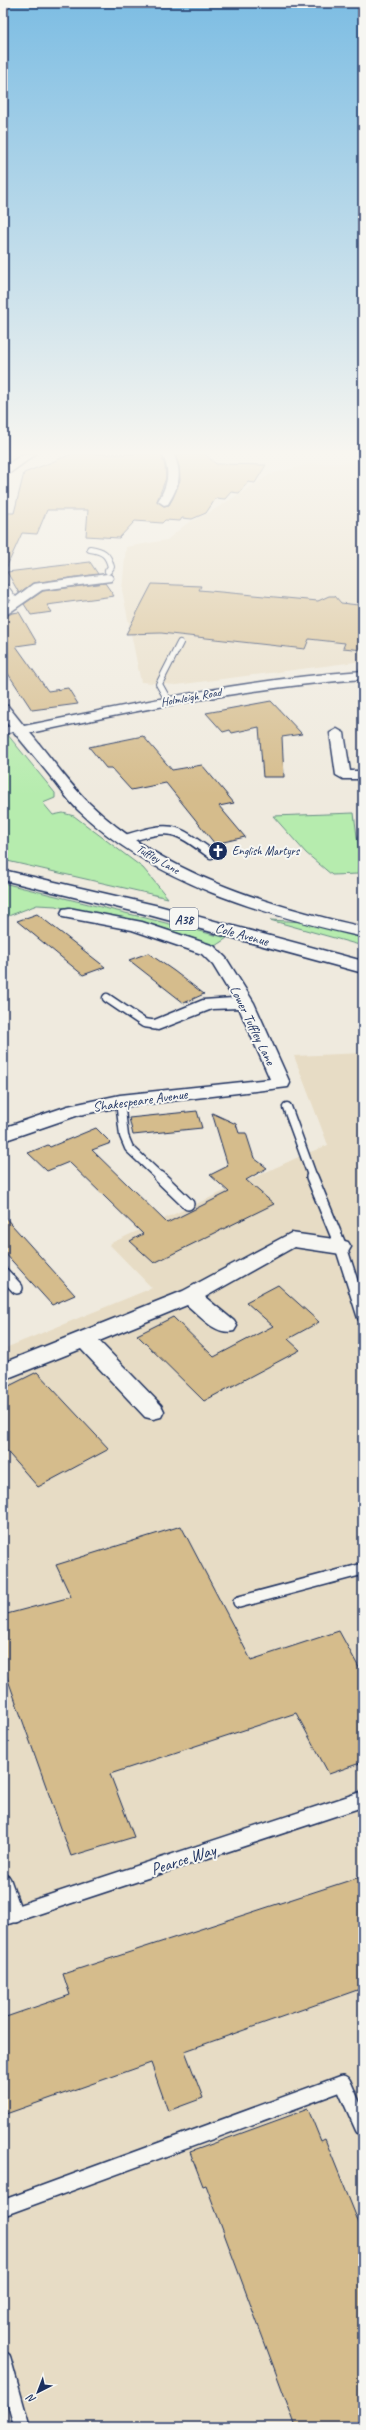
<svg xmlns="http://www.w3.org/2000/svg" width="366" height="2430" font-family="Caveat,sans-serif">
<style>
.built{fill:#e7dcc5}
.green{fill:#b6ecae;stroke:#688e86}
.building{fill:#d5bc8c;stroke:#1b2f5e}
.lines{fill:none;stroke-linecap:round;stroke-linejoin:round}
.lane-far3-casing{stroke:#1b2f5e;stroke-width:8}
.lane-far2-casing{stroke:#1b2f5e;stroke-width:11}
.lane-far1-casing{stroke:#1b2f5e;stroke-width:14}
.lane-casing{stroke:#1b2f5e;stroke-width:18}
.street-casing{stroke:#1b2f5e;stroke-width:3}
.highway-casing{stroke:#1b2f5e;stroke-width:3}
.lane-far3{stroke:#f6f6f2;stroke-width:6}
.lane-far2{stroke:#f6f6f2;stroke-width:8}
.lane-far1{stroke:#f6f6f2;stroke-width:11}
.lane{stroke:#f6f6f2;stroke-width:15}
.street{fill:#f6f6f2;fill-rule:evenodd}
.highway{fill:#f6f6f2;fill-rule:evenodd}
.labels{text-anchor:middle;stroke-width:4;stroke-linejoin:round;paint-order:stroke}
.far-street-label{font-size:12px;fill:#1b2f5e;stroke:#f6f6f2}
.far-poi-label{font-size:12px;fill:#1b2f5e;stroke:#f6f6f2;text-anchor:start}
.shield{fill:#f6f6f2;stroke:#5d6b8a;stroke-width:1}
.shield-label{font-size:13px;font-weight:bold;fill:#1b2f5e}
.street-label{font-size:14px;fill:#1b2f5e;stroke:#f6f6f2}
.near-street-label{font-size:17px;fill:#1b2f5e;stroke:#f6f6f2}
</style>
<rect width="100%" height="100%" fill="#efeade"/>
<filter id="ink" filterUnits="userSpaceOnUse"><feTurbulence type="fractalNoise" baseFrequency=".025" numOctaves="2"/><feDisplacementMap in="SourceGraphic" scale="8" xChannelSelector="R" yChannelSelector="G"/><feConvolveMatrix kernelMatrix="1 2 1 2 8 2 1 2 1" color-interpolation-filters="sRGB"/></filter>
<g filter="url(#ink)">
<g class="built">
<polygon points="363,462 363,661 176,685 141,682 122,590 126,547 167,540 186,524 212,511 271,474 310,464"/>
<polygon points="363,1053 363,2427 3,2427 3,1349 152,1288 109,1244 303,1155 328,1145 294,1056"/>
</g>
<g class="green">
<polygon points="3,729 55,793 55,798 43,803 53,815 63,813 74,816 143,868 168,898 3,860"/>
<polygon points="354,813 359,852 358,874 332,875 306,853 273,816"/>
<polygon points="3,883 227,938 212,948 200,943 56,906 37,905 3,918"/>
<polygon points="270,920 322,923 363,930 363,946"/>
</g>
<g class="building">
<polygon points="72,454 161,454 165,467 166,478 157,501 164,506 169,505 173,498 180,480 179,467 175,454 205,454 216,464 266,465 255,483 248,482 239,493 231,492 225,499 216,498 206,513 192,519 182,518 180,521 165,520 162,523 135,521 119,538 86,536 88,510 47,510 37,534 22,533 3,575 3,520 5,520 7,513 14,513 24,473"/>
<polygon points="90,562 98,574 33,583 19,593 7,572"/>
<polygon points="105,583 114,596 47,605 52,612 31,615 24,604 43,591"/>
<polygon points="152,584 201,586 199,590 318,601 329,596 335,596 341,603 358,605 360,598 363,598 363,650 343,648 345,643 309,639 305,649 161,633 126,634"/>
<polygon points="19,612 37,643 16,646 48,691 68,688 78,704 32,710 3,666 3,618 12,613"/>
<polygon points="271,701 302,734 282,737 284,777 263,777 259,727 232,733 230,730 223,732 206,713"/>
<polygon points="143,736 172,770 202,765 234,803 219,806 245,837 215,844 166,783 131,790 111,768 106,768 89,747"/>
<polygon points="37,914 55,928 105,967 83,975 17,921"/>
<polygon points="148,953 174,971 204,994 184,1003 129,960"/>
<polygon points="197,1111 202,1128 133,1135 129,1118"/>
<polygon points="212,1113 236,1124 239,1133 246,1133 254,1158 267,1168 246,1180 274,1204 154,1263 130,1241 143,1234 69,1162 47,1171 28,1153 48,1145 50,1147 96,1128 111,1143 92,1150 167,1223 229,1192 210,1175 228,1166"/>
<polygon points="3,1215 75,1295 52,1305 3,1251"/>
<polygon points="278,1285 319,1322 288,1339 300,1350 204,1401 137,1335 173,1317 214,1357 273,1326 246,1302"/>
<polygon points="37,1372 109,1449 38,1487 3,1447 3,1389"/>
<polygon points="181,1526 251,1660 339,1631 363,1675 363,1762 329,1774 296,1713 110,1774 134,1837 71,1856 3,1666 3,1615 71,1597 56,1565"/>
<polygon points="363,1876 363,1988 185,2051 203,2098 168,2111 151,2063 3,2115 3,2018 70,1995 63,1974"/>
<polygon points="308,2109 321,2141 325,2139 363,2233 363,2427 296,2427 206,2185 203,2186 190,2152"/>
</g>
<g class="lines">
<g class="lane-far3-casing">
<g id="lane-far3">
<path d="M90 549C103 551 108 554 111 567L108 571"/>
<polyline points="3,585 16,602"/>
<polyline points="169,702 159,684 180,643"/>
<polyline points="3,731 18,728"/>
</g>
</g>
<g class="lane-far2-casing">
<g id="lane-far2">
<path d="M125 839C172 825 173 826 211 854"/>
<polyline points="107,998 144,1023 158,1025"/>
<polyline points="120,1101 124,1136 129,1148 161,1178"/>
<polyline points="287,1107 313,1178"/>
</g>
</g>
<g class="lane-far1-casing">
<g id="lane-far1">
<polyline points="160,1177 188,1204"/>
<polyline points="312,1177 341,1247 363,1316"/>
<polyline points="3,1273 17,1288"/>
<polyline points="239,1602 363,1569"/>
</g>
</g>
<g class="lane-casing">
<g id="lane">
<polyline points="3,1881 15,1915"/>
<polyline points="3,1918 363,1799"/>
<polyline points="3,2208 343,2083 363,2128"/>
<polyline points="3,2359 22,2427"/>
</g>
</g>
<g class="street-casing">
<g id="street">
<polygon points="23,454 36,454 3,478 3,468"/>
<path d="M162 454H173C183 472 179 487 168 504L164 505 158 501C168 485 171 471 162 454Z"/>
<polygon points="107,574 111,575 113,578 111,581 42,590 3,617 3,607 33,584"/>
<path d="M363 671V679C250 687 141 710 30 733 49 755 69 784 89 803 163 874 266 905 363 927V937C262 914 154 883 78 810 68 800 60 788 51 777 35 757 18 738 3 718V705L8 706 24 726C137 703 248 679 363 671Z"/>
<polygon points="337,729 344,733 350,771 363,771 363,779 343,779 336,775 330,733"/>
<polygon points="69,908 142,922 214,946 226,958 254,1003 290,1083 288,1087 120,1107 79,1115 3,1141 3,1128 68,1106 120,1095 270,1079 239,1008 212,1009 158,1030 152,1029 149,1025 152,1021 203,1000 233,998 213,965 202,954 132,930 63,917 61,913 63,909"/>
<path d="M291 1233 341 1240 348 1242 351 1247 348 1252 341 1254 294 1247 205 1297 234 1321 237 1326 234 1331C216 1336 200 1316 187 1305L99 1341 161 1405 164 1411 161 1417 153 1419 145 1417 81 1349 3 1380V1363L183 1291Z"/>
</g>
</g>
<g class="highway-casing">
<polygon id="highway" points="3,870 159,906 363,961 363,973 149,915 3,880"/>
</g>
<use href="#lane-far3" class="lane-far3"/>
<use href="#lane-far2" class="lane-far2"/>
<use href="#lane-far1" class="lane-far1"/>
<use href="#lane" class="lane"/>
<use href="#street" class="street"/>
<use href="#highway" class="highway"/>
</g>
</g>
<linearGradient id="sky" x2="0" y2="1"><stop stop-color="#7dbde3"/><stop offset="0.57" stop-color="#f8f6f0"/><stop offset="1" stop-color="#f8f6f0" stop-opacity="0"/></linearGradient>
<rect width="366" height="795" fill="url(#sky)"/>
<defs>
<g id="church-disc" transform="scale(1)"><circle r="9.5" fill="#1b2f5e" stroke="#f6f6f2"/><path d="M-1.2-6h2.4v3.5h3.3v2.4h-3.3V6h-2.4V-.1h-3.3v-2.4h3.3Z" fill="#fff"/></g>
</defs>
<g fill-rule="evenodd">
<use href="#church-disc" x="218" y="851"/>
</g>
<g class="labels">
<g class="far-street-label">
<text transform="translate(191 697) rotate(-10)" y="4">Holmleigh Road</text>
<text transform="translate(158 859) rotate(30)" y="4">Tuffley Lane</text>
</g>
<g class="far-poi-label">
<text x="232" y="855">English Martyrs</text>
</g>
<rect class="shield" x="170" y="908" width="28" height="22" rx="3"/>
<g class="shield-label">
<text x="184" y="924">A38</text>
</g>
<g class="street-label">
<text transform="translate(242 934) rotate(15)" y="5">Cole Avenue</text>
<text transform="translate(253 1025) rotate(64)" y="5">Lower Tuffley Lane</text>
<text transform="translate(140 1100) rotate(-8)" y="5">Shakespeare Avenue</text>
</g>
<g class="near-street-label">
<text transform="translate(183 1859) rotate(-18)" y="6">Pearce Way</text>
</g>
</g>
<rect width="366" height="2430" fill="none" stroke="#f6f6f2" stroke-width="16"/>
<rect x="8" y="8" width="350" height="2414" fill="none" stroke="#1b2f5e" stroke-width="1.5" filter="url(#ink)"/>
<g transform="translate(38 2392) rotate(222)" stroke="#f6f6f2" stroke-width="3" paint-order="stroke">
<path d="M0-3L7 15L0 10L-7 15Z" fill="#1b2f5e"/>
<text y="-6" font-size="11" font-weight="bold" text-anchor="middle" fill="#1b2f5e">N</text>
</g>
</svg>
